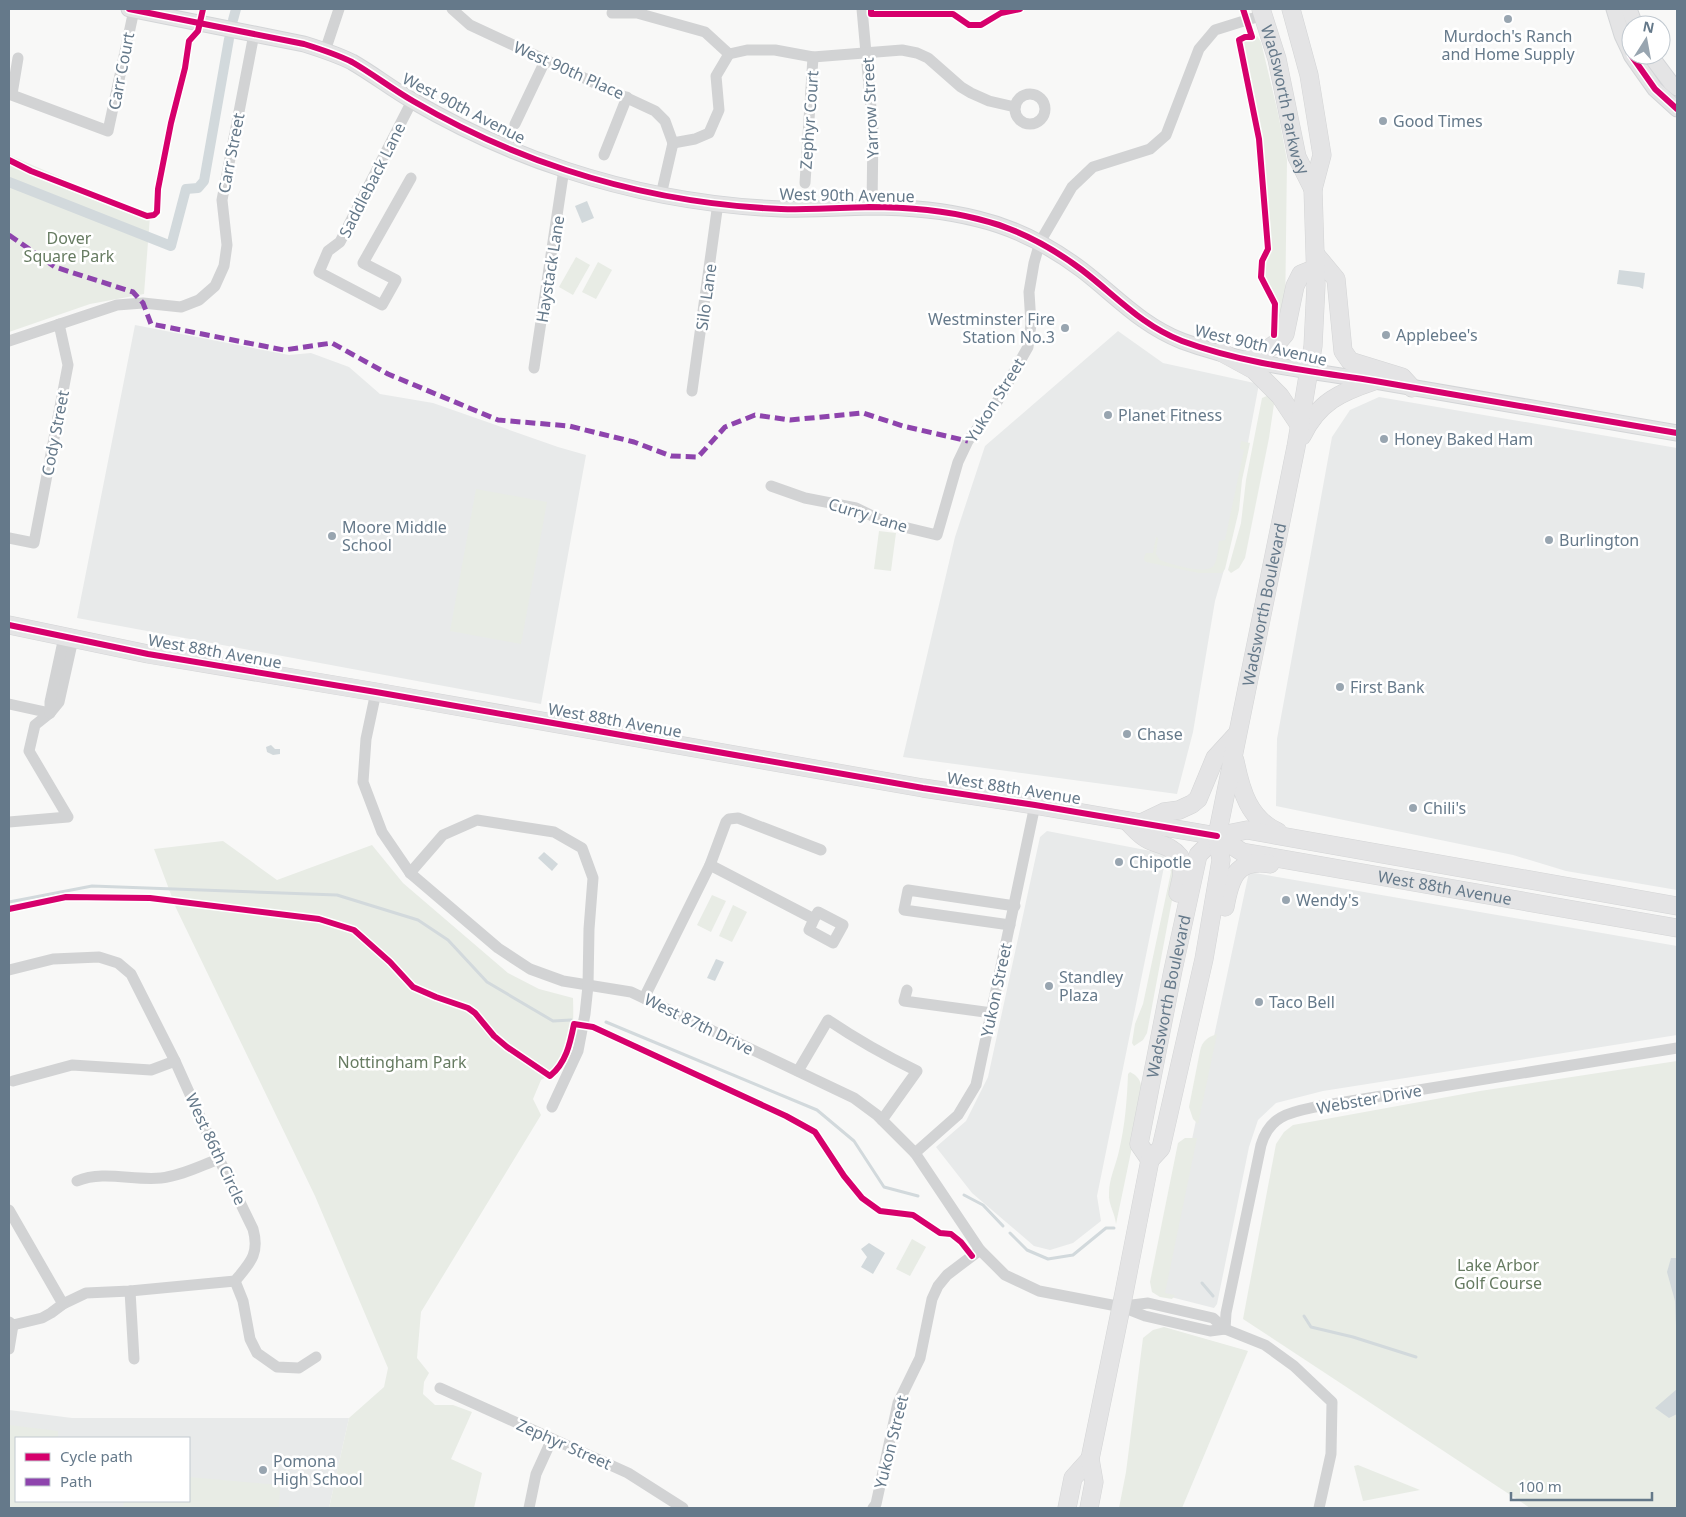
<svg xmlns="http://www.w3.org/2000/svg" width="1686" height="1517" font-family="'Noto Sans',sans-serif">
<style>
.built{fill:#e8eaea;fill-rule:evenodd}
.green{fill:#e8ece5}
.water{fill:#d2d9dc}
.lines{fill:none;stroke-linecap:round;stroke-linejoin:round}
.stream{stroke:#d2d9dc;stroke-width:3}
.canal{stroke:#d2d9dc;stroke-width:10}
.secondary-casing{stroke:#d3d5d7;stroke-width:17}
.primary-casing{stroke:#d4d5d6;stroke-width:19}
.street{stroke:#d2d3d4;stroke-width:11}
.secondary{stroke:#e4e4e5;stroke-width:15}
.primary{stroke:#e4e4e5;stroke-width:18}
.quiet{stroke:#8e44ad;stroke-width:5;stroke-dasharray:10 5;stroke-linecap:butt}
.cycleway-casing{stroke:#fff;stroke-width:9}
.cycleway{stroke:#d6006c;stroke-width:6}
.poi-dot{fill:#98a5b0;stroke:#fff;stroke-width:2}
.labels{text-anchor:middle;stroke-width:5;stroke-linejoin:round;paint-order:stroke}
.poi-label{font-size:16px;fill:#65798a;stroke:#fff;text-anchor:start}
.street-label{font-size:16px;fill:#65798a;stroke:#fff}
.park-label{font-size:16px;fill:#667b61;stroke:#fff}
</style>
<rect width="100%" height="100%" fill="#f8f8f7"/>
<g class="built">
<polygon points="135,325 289,355 311,353 349,367 380,394 433,403 558,447 586,455 541,704 77,618"/>
<polygon points="1118,331 1163,363 1259,384 1224,570 1215,601 1193,732 1177,794 903,757 955,537 985,446"/>
<polygon points="1379,397 1677,448 1677,890 1566,871 1513,855 1276,806 1277,739 1332,437 1350,410"/>
<polygon points="1047,831 1161,853 1166,857 1097,1196 1101,1221 1073,1243 1050,1250 1034,1246 972,1193 936,1147 966,1121 988,1077 1040,837"/>
<polygon points="1249,872 1677,946 1677,1035 1323,1091 1276,1103 1258,1120 1249,1147 1217,1304 1214,1308 1159,1294"/>
<path d="M9 1410 72 1418H349L329 1508H9ZM16 1438H189V1501H16Z"/>
</g>
<g class="green">
<path d="M1257 36 1261 42 1278 113 1287 160 1285 319 1276 332C1276 323 1279 310 1277 301 1269 277 1256 278 1271 250L1261 138 1242 41 1243 40Z"/>
<polygon points="9,155 150,216 144,294 90,304 9,332"/>
<polygon points="576,257 590,265 573,295 559,287"/>
<polygon points="598,262 612,270 596,299 582,292"/>
<polygon points="1269,395 1273,396 1274,404 1269,438 1245,558 1239,568 1231,573 1228,570 1241,523 1246,480 1262,398"/>
<path d="M1241 441 1250 443 1242 480 1239 510 1225 569 1222 573H1199L1146 562 1144 560V557L1146 553H1153L1156 537 1158 538 1156 554 1160 560C1170 564 1208 576 1214 565 1218 559 1218 547 1219 541L1225 540 1244 450 1240 449Z"/>
<polygon points="476,489 547,502 521,644 450,631"/>
<polygon points="879,531 896,533 891,571 874,569"/>
<path d="M223 841 277 880 372 845 403 883 508 973 539 989 573 998C574 1029 574 1065 541 1080L533 1099 541 1115 421 1312 417 1358 429 1373 424 1382 423 1394 435 1405H453L472 1412 451 1459 482 1473 474 1508H329L349 1418 384 1387 388 1368 315 1196 176 908 154 849Z"/>
<polygon points="1174,864 1176,879 1147,1033 1143,1040 1134,1046 1132,1043 1135,1024 1143,1004 1171,872 1170,868"/>
<polygon points="712,895 726,901 711,932 697,925"/>
<polygon points="733,905 747,912 732,942 719,936"/>
<path d="M1217 1034 1198 1124 1193 1119 1189 1107 1200 1051C1202 1041 1208 1037 1217 1034Z"/>
<polygon points="1677,1061 1677,1508 1530,1508 1243,1319 1276,1144 1284,1132 1293,1125 1480,1091"/>
<path d="M1130 1072C1142 1078 1142 1086 1142 1099L1116 1224C1115 1213 1108 1204 1109 1193 1109 1179 1116 1165 1119 1151 1125 1126 1127 1100 1128 1074Z"/>
<polygon points="1185,1138 1197,1138 1165,1293 1175,1295 1172,1299 1160,1297 1152,1292 1150,1282 1178,1143"/>
<polygon points="912,1239 926,1247 910,1276 896,1269"/>
<polygon points="1164,1327 1248,1351 1182,1508 1119,1508 1126,1472 1143,1338 1153,1330"/>
<polygon points="9,1425 58,1431 58,1438 16,1438 16,1501 60,1501 60,1508 9,1508"/>
<polygon points="1358,1465 1420,1490 1363,1501 1354,1466"/>
<polygon points="189,1477 280,1485 279,1508 123,1508 124,1501 189,1501"/>
</g>
<g class="water">
<polygon points="587,201 594,218 582,223 575,206"/>
<polygon points="1619,270 1645,273 1643,289 1639,287 1617,284"/>
<polygon points="271,745 275,749 280,749 280,754 273,755 267,752 266,747"/>
<polygon points="544,852 558,864 552,871 538,858"/>
<polygon points="716,959 724,962 715,981 707,978"/>
<polygon points="869,1243 885,1253 873,1274 861,1267 867,1257 861,1249"/>
<polygon points="1671,1258 1677,1258 1677,1350 1675,1301 1667,1272"/>
<polygon points="1677,1389 1677,1414 1669,1418 1655,1408"/>
</g>
<g class="lines">
<g class="stream">
<polyline points="9,902 92,886 337,895 418,920 448,940 487,982 553,1021 571,1020"/>
<polyline points="606,1022 817,1110 854,1141 884,1187 918,1196"/>
<polyline points="964,1195 983,1205 1003,1226"/>
<polyline points="1010,1233 1027,1250 1048,1259 1073,1255 1106,1228 1114,1228"/>
<polyline points="1202,1283 1213,1296"/>
<polyline points="1304,1316 1311,1327 1353,1337 1416,1357"/>
</g>
<g class="canal">
<polyline points="233,20 236,9"/>
<polyline points="9,182 171,246 186,189 198,188 204,181 229,39"/>
</g>
<g class="secondary-casing">
<g id="secondary">
<path d="M129 9 304 44C320 49 336 54 352 62 373 74 392 89 413 101 461 129 514 153 566 170 636 193 708 206 781 209 810 210 840 208 869 207 905 207 943 210 978 219 1016 228 1050 246 1082 270 1116 296 1141 325 1182 341 1244 364 1311 371 1375 381 1476 398 1576 416 1677 433"/>
<polyline points="1614,9 1622,35 1631,54"/>
<polyline points="1629,9 1635,25"/>
<polyline points="1631,55 1655,89 1677,109"/>
<polyline points="1650,55 1671,83 1677,88"/>
</g>
</g>
<g class="primary-casing">
<g id="primary">
<path id="s1" d="M1261 9 1277 59 1297 157 1313 189"/>
<polyline points="1316,255 1336,279 1343,351 1350,361 1402,377 1412,388"/>
<polyline points="1221,352 1254,370 1280,396 1300,426"/>
<polyline points="1249,359 1264,352 1279,341 1285,334 1295,286 1301,274 1316,268"/>
<path d="M1302 436C1318 402 1341 392 1374 381"/>
<path id="s2" d="M9 625 148 654 376 692 923 788 1035 805 1217 836 1242 852 1677 928"/>
<path d="M1235 761C1241 791 1249 819 1278 832"/>
<path d="M1127 821C1134 828 1140 836 1149 840 1162 846 1170 845 1180 857L1182 875 1178 893"/>
<polyline points="1141,823 1164,812 1179,810 1192,804 1198,799 1215,758 1237,734"/>
<polyline points="1217,836 1247,830 1677,906"/>
<path d="M1225 907C1230 879 1236 858 1270 864"/>
<path id="s3" d="M1150 1160 1139 1144 1173 970 1198 855 1217 836"/>
<polyline points="1067,1508 1073,1478 1090,1459"/>
<path id="s4" d="M1089 1508 1094 1482 1090 1459 1124 1293 1150 1160 1161 1148 1204 959 1221 860 1217 836 1296 447 1313 346 1316 285 1313 189 1322 155 1309 75 1291 9"/>
</g>
</g>
<g class="street">
<polyline points="452,9 470,25 655,111 665,121 673,143"/>
<polyline points="862,9 873,130 872,207"/>
<polyline points="612,13 637,13 705,32 729,54 747,50 775,50 813,57 902,50 917,53 928,58 961,87 971,93 989,101 1015,107"/>
<polyline points="325,51 339,9"/>
<polyline points="9,94 108,131 134,10"/>
<polyline points="12,94 18,58"/>
<circle cx="1030" cy="109" r="15"/>
<polyline points="515,124 545,61"/>
<polyline points="673,143 695,139 709,133 719,110 716,76 729,54"/>
<polyline points="604,155 627,97"/>
<polyline points="411,178 363,263 396,280 382,305 319,272 328,251 340,242 412,101"/>
<polyline points="805,183 813,57"/>
<polyline points="661,195 673,143"/>
<polyline points="9,341 117,305 143,303 181,307 199,300 215,286 224,266 227,245 222,200 254,34"/>
<polyline points="534,368 564,169"/>
<polyline points="692,391 718,203"/>
<polyline points="771,486 805,498 856,508 887,523 937,535 958,462 968,441 997,402 1028,347 1031,324 1029,292 1034,263 1040,242 1072,187 1093,167 1150,149 1166,135 1199,49 1215,30 1263,15"/>
<polyline points="9,538 34,543 68,365 59,324"/>
<polyline points="376,692 366,739 363,782 382,832 410,873 498,948 530,969 563,981 631,992 854,1098 877,1115 915,1153 980,1250 1005,1275 1039,1291 1122,1307 1145,1316 1210,1331 1225,1329"/>
<polyline points="9,704 50,713 35,725 29,751 68,817 9,822"/>
<polyline points="50,713 59,702 73,639"/>
<polyline points="50,713 50,702 64,637"/>
<polyline points="710,865 814,919 818,912 843,925 833,943 809,930 814,919"/>
<polyline points="410,873 443,835 477,820 554,832 582,848 593,878 589,929 588,986 585,1014 578,1051 552,1107"/>
<polyline points="1010,925 904,910 908,890 1015,906"/>
<path d="M9 970 53 959 99 957 118 963 131 974 175 1061 219 1159 253 1229C260 1254 250 1263 235 1281L130 1291 86 1293 63 1304 51 1313 42 1318 13 1325 9 1322"/>
<polyline points="907,990 904,1001 992,1013"/>
<polyline points="644,998 710,865 726,822 729,819 738,818 821,850"/>
<path d="M798 1071 828 1020C856 1039 886 1056 917 1071L882 1120"/>
<polyline points="13,1081 72,1065 151,1070 175,1061"/>
<polyline points="915,1153 958,1115 976,1085 1035,805"/>
<path d="M77 1181C104 1170 133 1181 161 1178 181 1176 200 1166 219 1159"/>
<polyline points="9,1210 63,1304"/>
<polyline points="235,1281 243,1301 250,1339 257,1353 277,1367 299,1368 316,1357"/>
<polyline points="130,1291 134,1359"/>
<polyline points="1124,1306 1148,1303 1213,1318 1225,1329 1265,1345 1294,1366 1332,1402 1331,1454 1319,1508"/>
<path d="M1225 1329 1226 1313 1261 1145C1270 1114 1292 1112 1320 1106L1677 1048"/>
<polyline points="9,1349 13,1325"/>
<polyline points="440,1388 628,1473 683,1508"/>
<polyline points="529,1508 536,1474 552,1439"/>
<polyline points="873,1508 876,1504 898,1403 920,1358 932,1299 938,1286 947,1275 980,1250"/>
</g>
<use href="#secondary" class="secondary"/>
<use href="#primary" class="primary"/>
<polyline class="quiet" points="9,235 55,267 133,292 143,303 151,324 284,350 332,343 388,374 498,420 569,426 634,442 671,456 698,457 725,427 755,415 790,420 863,413 903,426 968,441"/>
<g class="cycleway-casing">
<g id="cycleway">
<path d="M129 9 304 44C320 49 336 54 352 62 373 74 392 89 413 101 461 129 514 153 566 170 636 193 708 206 781 209 810 210 840 208 869 207 905 207 943 210 978 219 1016 228 1050 246 1082 270 1116 296 1141 325 1182 341 1244 364 1311 371 1375 381 1476 398 1576 416 1677 433"/>
<polyline points="871,9 871,14 953,14 969,25 981,25 1001,13 1020,9"/>
<polyline points="1243,9 1252,37 1245,37 1239,40 1259,139 1268,249 1262,261 1261,277 1275,304 1274,335"/>
<polyline points="1631,55 1655,89 1677,109"/>
<polyline points="9,160 31,171 147,216 154,215 157,212 158,189 171,123 185,68 189,41 198,31 203,9"/>
<polyline points="9,625 148,654 376,692 923,788 1035,805 1217,836"/>
<path d="M9 909 66 897 150 898 319 919 354 930 390 962 413 987 436 997 468 1008 475 1013 494 1036 507 1047 550 1076C566 1063 570 1044 574 1024L593 1027 786 1116 815 1132 844 1176 862 1198 880 1211 913 1215 940 1233 951 1234 961 1242 972 1256"/>
</g>
</g>
<use href="#cycleway" class="cycleway"/>
</g>
<g class="poi-dot">
<circle cx="1508" cy="19" r="5"/>
<circle cx="1383" cy="121" r="5"/>
<circle cx="1065" cy="328" r="5"/>
<circle cx="1386" cy="335" r="5"/>
<circle cx="1108" cy="415" r="5"/>
<circle cx="1384" cy="439" r="5"/>
<circle cx="332" cy="536" r="5"/>
<circle cx="1549" cy="540" r="5"/>
<circle cx="1340" cy="687" r="5"/>
<circle cx="1127" cy="734" r="5"/>
<circle cx="1413" cy="808" r="5"/>
<circle cx="1119" cy="862" r="5"/>
<circle cx="1286" cy="900" r="5"/>
<circle cx="1049" cy="986" r="5"/>
<circle cx="1259" cy="1002" r="5"/>
<circle cx="263" cy="1470" r="5"/>
</g>
<g class="labels">
<g class="poi-label">
<text x="1508" y="42" text-anchor="middle">Murdoch's Ranch<tspan x="1508" dy="18">and Home Supply</tspan></text>
<text x="1393" y="127">Good Times</text>
<text x="1055" y="325" text-anchor="end">Westminster Fire<tspan x="1055" dy="18">Station No.3</tspan></text>
<text x="1396" y="341">Applebee's</text>
<text x="1118" y="421">Planet Fitness</text>
<text x="1394" y="445">Honey Baked Ham</text>
<text x="342" y="533">Moore Middle<tspan x="342" dy="18">School</tspan></text>
<text x="1559" y="546">Burlington</text>
<text x="1350" y="693">First Bank</text>
<text x="1137" y="740">Chase</text>
<text x="1423" y="814">Chili's</text>
<text x="1129" y="868">Chipotle</text>
<text x="1296" y="906">Wendy's</text>
<text x="1059" y="983">Standley<tspan x="1059" dy="18">Plaza</tspan></text>
<text x="1269" y="1008">Taco Bell</text>
<text x="273" y="1467">Pomona<tspan x="273" dy="18">High School</tspan></text>
</g>
<g class="street-label">
<text transform="translate(569 70) rotate(24)" y="6">West 90th Place</text>
<text transform="translate(121 71) rotate(-79)" y="6">Carr Court</text>
<text dy="6" stroke="none"><textPath href="#s1" startOffset="94">Wadsworth Parkway</textPath></text>
<text transform="translate(464 108) rotate(27)" y="6">West 90th Avenue</text>
<text transform="translate(870 108) rotate(-93)" y="6">Yarrow Street</text>
<text transform="translate(809 120) rotate(-86)" y="6">Zephyr Court</text>
<text transform="translate(231 153) rotate(-79)" y="6">Carr Street</text>
<text transform="translate(372 180) rotate(-63)" y="6">Saddleback Lane</text>
<text transform="translate(847 195) rotate(1)" y="6">West 90th Avenue</text>
<text transform="translate(550 269) rotate(-81)" y="6">Haystack Lane</text>
<text transform="translate(706 297) rotate(-82)" y="6">Silo Lane</text>
<text transform="translate(1261 345) rotate(13)" y="6">West 90th Avenue</text>
<text transform="translate(995 400) rotate(-58)" y="6">Yukon Street</text>
<text transform="translate(55 433) rotate(-79)" y="6">Cody Street</text>
<text transform="translate(868 515) rotate(17)" y="6">Curry Lane</text>
<text dy="6" stroke="none"><textPath href="#s4" startOffset="926">Wadsworth Boulevard</textPath></text>
<text transform="translate(215 651) rotate(10)" y="6">West 88th Avenue</text>
<text transform="translate(615 720) rotate(10)" y="6">West 88th Avenue</text>
<text transform="translate(1014 788) rotate(9)" y="6">West 88th Avenue</text>
<text dy="6" stroke="none"><textPath href="#s2" startOffset="1462">West 88th Avenue</textPath></text>
<text transform="translate(996 990) rotate(-78)" y="6">Yukon Street</text>
<text dy="6" stroke="none"><textPath href="#s3" startOffset="170">Wadsworth Boulevard</textPath></text>
<text transform="translate(699 1024) rotate(26)" y="6">West 87th Drive</text>
<text transform="translate(1369 1099) rotate(-10)" y="6">Webster Drive</text>
<text transform="translate(216 1149) rotate(65)" y="6">West 86th Circle</text>
<text transform="translate(891 1442) rotate(-76)" y="6">Yukon Street</text>
<text transform="translate(564 1444) rotate(24)" y="6">Zephyr Street</text>
</g>
<g class="park-label">
<text x="69" y="244">Dover<tspan x="69" dy="18">Square Park</tspan></text>
<text x="402" y="1068">Nottingham Park</text>
<text x="1498" y="1271">Lake Arbor<tspan x="1498" dy="18">Golf Course</tspan></text>
</g>
</g>
<rect width="1686" height="1517" fill="none" stroke="#65798a" stroke-width="20"/>
<rect x="15" y="1437" width="175" height="65" fill="#ffffff" stroke="#c1c9d0"/>
<rect x="25" y="1453" width="25" height="8" fill="#d6006c" stroke="#c1c9d0"/>
<text x="60" y="1462" font-size="15" fill="#65798a">Cycle path</text>
<rect x="25" y="1478" width="25" height="8" fill="#8e44ad" stroke="#c1c9d0"/>
<text x="60" y="1487" font-size="15" fill="#65798a">Path</text>
<g transform="translate(1646 40) rotate(11)"><circle r="24" fill="#ffffff" stroke="#c1c9d0"/>
<path d="M0-4L9 19L0 12L-9 19Z" fill="#98a5b0"/>
<text y="-8" font-size="14" font-weight="bold" text-anchor="middle" fill="#65798a">N</text>
</g>
<path d="M1511 1492v8h141v-8" fill="none" stroke="#65798a" stroke-width="2.5"/>
<text x="1518" y="1492" font-size="15" fill="#65798a" stroke="#ffffff" stroke-width="4" paint-order="stroke">100 m</text>
</svg>
